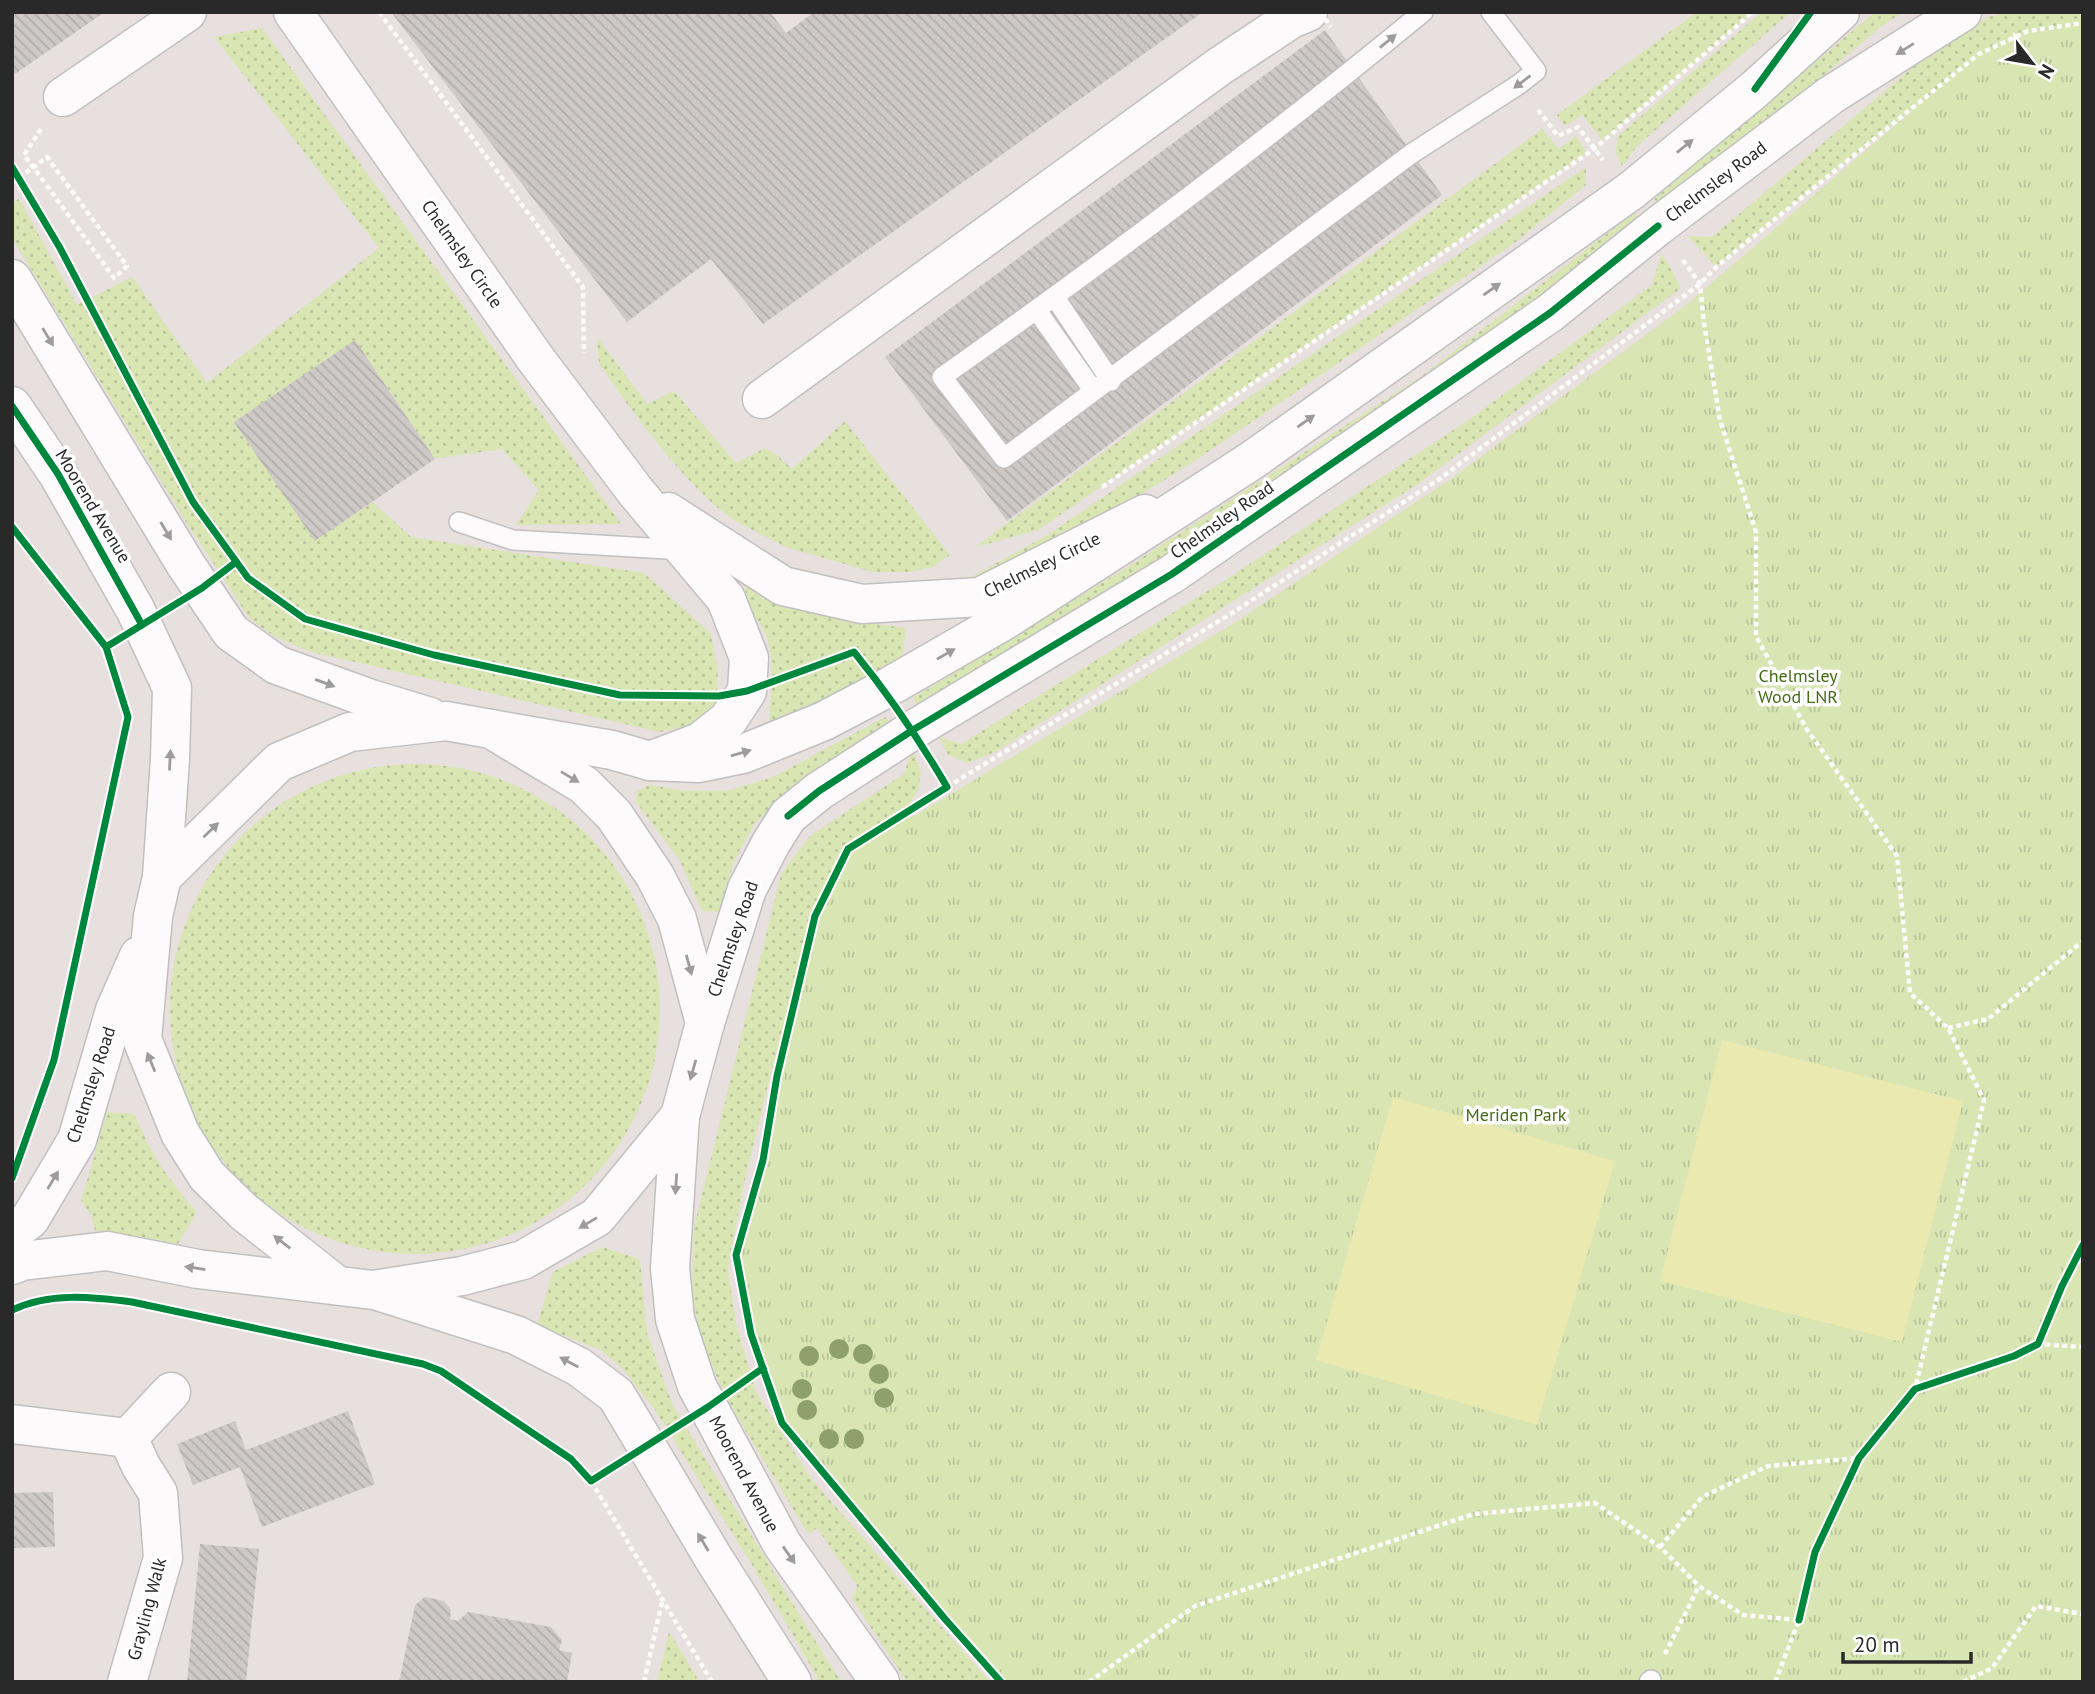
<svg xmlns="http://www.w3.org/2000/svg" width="2095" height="1694" font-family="'PT Sans',sans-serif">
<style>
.grass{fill:url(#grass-dots)}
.park{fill:url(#park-tufts)}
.pitch{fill:#e9e9b0}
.building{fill:url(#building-back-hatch)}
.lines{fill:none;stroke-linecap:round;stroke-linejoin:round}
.lane-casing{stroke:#c1bfc0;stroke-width:22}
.street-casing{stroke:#c1bfc0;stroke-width:41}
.secondary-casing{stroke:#c1bfc0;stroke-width:41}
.path{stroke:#fcfafa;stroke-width:4.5;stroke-dasharray:5 3.5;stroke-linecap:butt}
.lane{stroke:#fcfafa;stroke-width:19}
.street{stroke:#fcfafa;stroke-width:38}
.secondary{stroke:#fcfafa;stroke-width:38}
.path-bridge{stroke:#fcfafa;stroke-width:4.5;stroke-dasharray:5 3.5;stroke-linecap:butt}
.cycleway-casing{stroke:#fff;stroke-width:11}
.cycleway{stroke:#00873e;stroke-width:7}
.tree{fill:#8ea06e}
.oneway{fill:#9d9c9c}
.labels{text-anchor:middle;stroke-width:7;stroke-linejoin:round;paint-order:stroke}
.street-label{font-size:18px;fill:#292929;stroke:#fff}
.park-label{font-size:18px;fill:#446c13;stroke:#fff}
</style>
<defs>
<pattern id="grass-dots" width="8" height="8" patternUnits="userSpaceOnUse" patternTransform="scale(1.75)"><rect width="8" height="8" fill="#d9e5b3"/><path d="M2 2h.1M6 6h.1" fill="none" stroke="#bac49a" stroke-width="1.8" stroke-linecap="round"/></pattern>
<pattern id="park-tufts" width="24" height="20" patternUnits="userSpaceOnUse" patternTransform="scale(1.75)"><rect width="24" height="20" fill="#d9e5b3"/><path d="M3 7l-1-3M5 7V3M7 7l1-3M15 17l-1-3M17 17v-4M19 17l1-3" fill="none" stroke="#bac49a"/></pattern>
<pattern id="building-back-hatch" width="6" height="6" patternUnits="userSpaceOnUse" patternTransform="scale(1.75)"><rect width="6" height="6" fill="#cec9c7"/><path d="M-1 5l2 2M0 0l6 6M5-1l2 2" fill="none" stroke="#b1adab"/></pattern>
</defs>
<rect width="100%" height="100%" fill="#e8e0de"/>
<g class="grass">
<polygon points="1697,12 1753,12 1603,141 1582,115 1565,126 1557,115"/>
<polygon points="1762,12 1791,12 1638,145 1622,166 1616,153 1617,137"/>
<polygon points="1875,12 1903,12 1882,26 1665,209 1654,199"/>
<polygon points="2009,12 2083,12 2083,82 752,1334 736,1255 763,1160 777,1076 808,940 769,1081 744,1184 728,1268 736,1323 755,1390 812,1480 990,1682 907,1682 852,1599 857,1586 817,1528 808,1534 735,1413 702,1348 692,1292 694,1227 781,874 810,836 904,774 912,749 921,772 918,790 903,815 915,816 1236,622 1451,479 1685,306 1937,89 1716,267 1688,236 1712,237 1932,51 1988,17"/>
<polygon points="262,28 621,524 516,525 539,490 502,449 435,459 355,340 315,540 373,502 411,537 644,573 711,634 718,670 716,707 689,726 660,732 311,652 275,637 250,619 186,522 12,238 12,203 19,199 77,305 132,277 207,383 379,248 214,37"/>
<polygon points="1542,129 1559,149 1576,136 1587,153 1038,530 975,547"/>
<polygon points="1586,167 1586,185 1513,244 1193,462 1065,542 999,577 964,581 1046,536"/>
<polygon points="1635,212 1641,227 1183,549 920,711 913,698 1126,568 1423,375"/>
<polygon points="1661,254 1666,260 1681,288 1418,484 995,752 968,763 948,755 939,737 961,744 1227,579 1470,419 1652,285"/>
<polygon points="597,337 647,404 674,391 736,463 765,448 778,456 792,469 845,421 950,555 933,567 910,572 873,572 785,547 732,519 712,503 689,480 665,453 636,416 599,364"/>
<path d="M746 587 799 609 838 619 906 628 900 670 769 723C770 696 775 667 768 641 763 622 743 606 746 587Z"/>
<polygon points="885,717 892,726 785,796 755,823 734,861 719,912 702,911 680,861 636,802 637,791 650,785 688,791 729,790 773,777"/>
<circle cx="415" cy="1009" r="245"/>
<path d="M107 1112 134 1114C153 1156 166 1177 197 1212L178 1244 95 1230 91 1215 81 1201Z"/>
<polygon points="602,1247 640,1259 647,1333 672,1404 827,1660 842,1682 820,1682 817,1677 751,1563 655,1410 623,1369 601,1350 537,1325 553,1272"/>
<polygon points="669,1632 700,1682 657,1682"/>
</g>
<polygon class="park" points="2083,23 2083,1682 1001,1682 945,1619 782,1423 752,1334 736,1255 763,1160 777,1076 815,916 848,849 902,815 915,816 1236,622 1451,479 1685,306 1979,54 2028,31"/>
<g class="pitch">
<polygon points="1722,1040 1963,1101 1902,1342 1660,1281"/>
<polygon points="1393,1097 1615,1161 1537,1425 1316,1360"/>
</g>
<g class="building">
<polygon points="12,12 105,12 15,74 12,70"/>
<polygon points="391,12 770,12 786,33 814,12 1203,12 763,324 711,259 627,322"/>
<polygon points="1325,30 1442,195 1007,521 885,357"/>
<polygon points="355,340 435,459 315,541 234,422"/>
<polygon points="348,1411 375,1484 262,1527 240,1467 193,1485 177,1444 235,1421 246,1450"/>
<polygon points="53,1492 55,1547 12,1548 12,1493"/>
<polygon points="200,1544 259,1549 246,1682 187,1682"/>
<polygon points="425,1597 444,1601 451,1610 450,1619 458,1621 468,1612 551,1627 562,1640 559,1650 572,1653 567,1682 399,1682 415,1605"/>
</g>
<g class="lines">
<g class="lane-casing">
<g id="lane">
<path d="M1423 12C1268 140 1106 261 942 377L1004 458 1411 154 1518 85 1536 71 1491 12"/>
<polyline points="1058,302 1111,381"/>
<polyline points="1038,312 1093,390"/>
<polyline points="459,522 513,540 684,550"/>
<polyline points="1649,1682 1651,1680"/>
</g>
</g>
<g class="street-casing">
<g id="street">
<polyline points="293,12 535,358 636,492 726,599 749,658 747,691 728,720 700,742 650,761"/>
<polyline points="63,97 187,12"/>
<polyline points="762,399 1220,66 1291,19 1308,12"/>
<polyline points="668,512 783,586 862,604 980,597 1145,514"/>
<polyline points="12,1424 128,1438"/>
<polyline points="128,1438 171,1392"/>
<polyline points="127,1682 163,1558 158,1493 141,1466 128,1438"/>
</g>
</g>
<g class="secondary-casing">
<g id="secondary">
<polyline points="12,279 186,565 231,632 277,665 371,699 430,717"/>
<polyline points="12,406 58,474 135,609 172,688 170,759 162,877 153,916 142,1039 180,1133 207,1176 244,1212 335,1284"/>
<polyline points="491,729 612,750 650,761 699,763 743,754 824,721 885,689 1005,620 1251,461 1632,190 1755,89 1840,12"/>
<polyline points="162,877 279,762 350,732 446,721 491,729 584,785 614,815 655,876 677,919 705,1023"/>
<polyline points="680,1116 670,1268 675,1319 697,1386 782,1544 880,1682"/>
<polyline points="12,1233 30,1219 77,1140 115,1010 139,956"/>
<polyline points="12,1265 22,1261 107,1251 198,1269 373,1290 462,1276 523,1260 597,1217 680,1116 705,1023 747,889 771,843 788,816 819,791 913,730 1172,574 1550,313 1658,226 1831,95 1962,12"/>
<polyline points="381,1292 516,1335 579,1367 616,1395 714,1559 792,1682"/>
</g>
</g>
<g class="path">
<polyline points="379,12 583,287 584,353"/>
<polyline points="1538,110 1558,136 1578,127 1603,160"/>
<polyline points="41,129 24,155 45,183"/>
<polyline points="1683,260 1700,284 1704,323 1720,420 1756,532 1756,636 1806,728 1897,856 1910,993 1948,1028 1984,1100 1915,1389"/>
<polyline points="1102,487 1594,149 1753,12"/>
<polyline points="947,787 1232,613 1438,480 1700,284 1716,267 1979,54 2028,31 2083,23"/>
<polyline points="1948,1028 1988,1019 2083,941"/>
<polyline points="2038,1344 2062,1286 2083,1245"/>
<polyline points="591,1481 712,1682"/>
<polyline points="1660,1547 1702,1497 1768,1466 1858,1458"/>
<polyline points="1665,1654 1699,1586"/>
<polyline points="644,1682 662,1602"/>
<polyline points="1089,1682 1195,1606 1474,1514 1595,1503 1660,1547 1699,1586 1743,1615 1799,1620"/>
<polyline points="1775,1682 1799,1620 1815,1552 1859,1458 1915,1389 2014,1356 2038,1344 2083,1347"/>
<polyline points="1963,1682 1992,1668 2036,1606 2083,1614"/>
</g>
<use href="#lane" class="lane"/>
<use href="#street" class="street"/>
<use href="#secondary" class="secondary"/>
<g class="path-bridge">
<polyline points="1320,12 1331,27"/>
<polyline points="12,183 47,157 127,266 114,278 45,183"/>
</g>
<g class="cycleway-casing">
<g id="cycleway">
<polyline points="1755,89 1811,12"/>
<path d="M12 167 60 248 193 502 248 578 305 619 434 655 620 695 719 696 747 691 854 652C889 695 919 739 947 787L848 849 815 916 777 1076 763 1160 736 1255 751 1334 782 1423 945 1619 1001 1682"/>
<polyline points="12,406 58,474 142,625"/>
<polyline points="12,527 106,647 128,717 54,1060 12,1178"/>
<polyline points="106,647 202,588 236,562"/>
<polyline points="788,816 819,791 913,730 1172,574 1550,313 1658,226"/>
<path d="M12 1310C50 1292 92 1297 132 1302L423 1364 441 1371 571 1459 591 1481 708 1407 763 1368"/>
<polyline points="1799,1620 1815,1552 1859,1458 1915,1389 2014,1356 2038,1344 2062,1286 2083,1245"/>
</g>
</g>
<use href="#cycleway" class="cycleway"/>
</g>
<g class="tree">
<circle cx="839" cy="1349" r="10"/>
<circle cx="863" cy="1354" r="10"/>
<circle cx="809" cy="1356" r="10"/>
<circle cx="879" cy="1374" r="10"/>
<circle cx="802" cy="1389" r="10"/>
<circle cx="884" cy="1398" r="10"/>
<circle cx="807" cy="1410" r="10"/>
<circle cx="829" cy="1439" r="10"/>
<circle cx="854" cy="1439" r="10"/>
</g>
<defs><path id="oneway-solid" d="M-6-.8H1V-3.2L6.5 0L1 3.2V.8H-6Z" transform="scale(1.75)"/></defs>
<g class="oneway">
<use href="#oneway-solid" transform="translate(1388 41) rotate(-39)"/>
<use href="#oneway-solid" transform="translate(1905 49) rotate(148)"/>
<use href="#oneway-solid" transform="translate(1522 82) rotate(143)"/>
<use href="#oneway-solid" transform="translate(1685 146) rotate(-39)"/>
<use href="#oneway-solid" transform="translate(1492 289) rotate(-35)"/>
<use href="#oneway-solid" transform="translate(48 337) rotate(59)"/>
<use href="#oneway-solid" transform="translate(1306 421) rotate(-35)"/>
<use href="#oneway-solid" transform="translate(166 531) rotate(59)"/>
<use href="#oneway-solid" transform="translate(946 654) rotate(-30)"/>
<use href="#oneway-solid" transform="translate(325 683) rotate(20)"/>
<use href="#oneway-solid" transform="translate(741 753) rotate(-16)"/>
<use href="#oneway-solid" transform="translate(170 760) rotate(-87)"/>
<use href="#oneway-solid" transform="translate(570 777) rotate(31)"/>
<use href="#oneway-solid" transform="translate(211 830) rotate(-44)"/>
<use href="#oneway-solid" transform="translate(689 965) rotate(75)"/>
<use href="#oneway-solid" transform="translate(151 1062) rotate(-112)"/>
<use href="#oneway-solid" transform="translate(693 1070) rotate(106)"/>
<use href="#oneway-solid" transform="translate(53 1180) rotate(-59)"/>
<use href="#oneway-solid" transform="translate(676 1184) rotate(94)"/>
<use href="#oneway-solid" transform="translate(588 1223) rotate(149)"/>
<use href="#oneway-solid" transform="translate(282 1242) rotate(-142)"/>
<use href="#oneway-solid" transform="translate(195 1268) rotate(-171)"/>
<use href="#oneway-solid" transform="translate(569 1362) rotate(-152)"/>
<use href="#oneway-solid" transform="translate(703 1542) rotate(-121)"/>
<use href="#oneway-solid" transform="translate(789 1555) rotate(55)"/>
</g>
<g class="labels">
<g class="street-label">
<text transform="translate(1716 182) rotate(-37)" y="6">Chelmsley Road</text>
<text transform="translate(462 254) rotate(55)" y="6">Chelmsley Circle</text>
<text transform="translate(93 506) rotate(59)" y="6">Moorend Avenue</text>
<text transform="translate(1222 520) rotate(-35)" y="6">Chelmsley Road</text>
<text transform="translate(1042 565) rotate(-26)" y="6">Chelmsley Circle</text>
<text transform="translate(733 939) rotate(-71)" y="6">Chelmsley Road</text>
<text transform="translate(91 1085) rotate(-72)" y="6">Chelmsley Road</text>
<text transform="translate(744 1474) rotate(62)" y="6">Moorend Avenue</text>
<text transform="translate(147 1609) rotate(-75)" y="6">Grayling Walk</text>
</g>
<g class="park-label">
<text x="1798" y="682">Chelmsley<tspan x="1798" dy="21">Wood LNR</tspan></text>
<text x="1516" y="1121">Meriden Park</text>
</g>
</g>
<rect width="2095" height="1694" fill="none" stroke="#292929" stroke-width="28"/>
<g transform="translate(2032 63) rotate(121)" stroke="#ffffff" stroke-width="5" paint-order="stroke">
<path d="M0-5L12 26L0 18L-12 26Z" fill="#292929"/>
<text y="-10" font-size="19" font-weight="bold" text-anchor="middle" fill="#292929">N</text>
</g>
<path d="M1843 1652v10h128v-10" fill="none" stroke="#292929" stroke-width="3.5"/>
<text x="1854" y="1652" font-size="21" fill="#292929" stroke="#ffffff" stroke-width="5" paint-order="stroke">20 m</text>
</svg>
